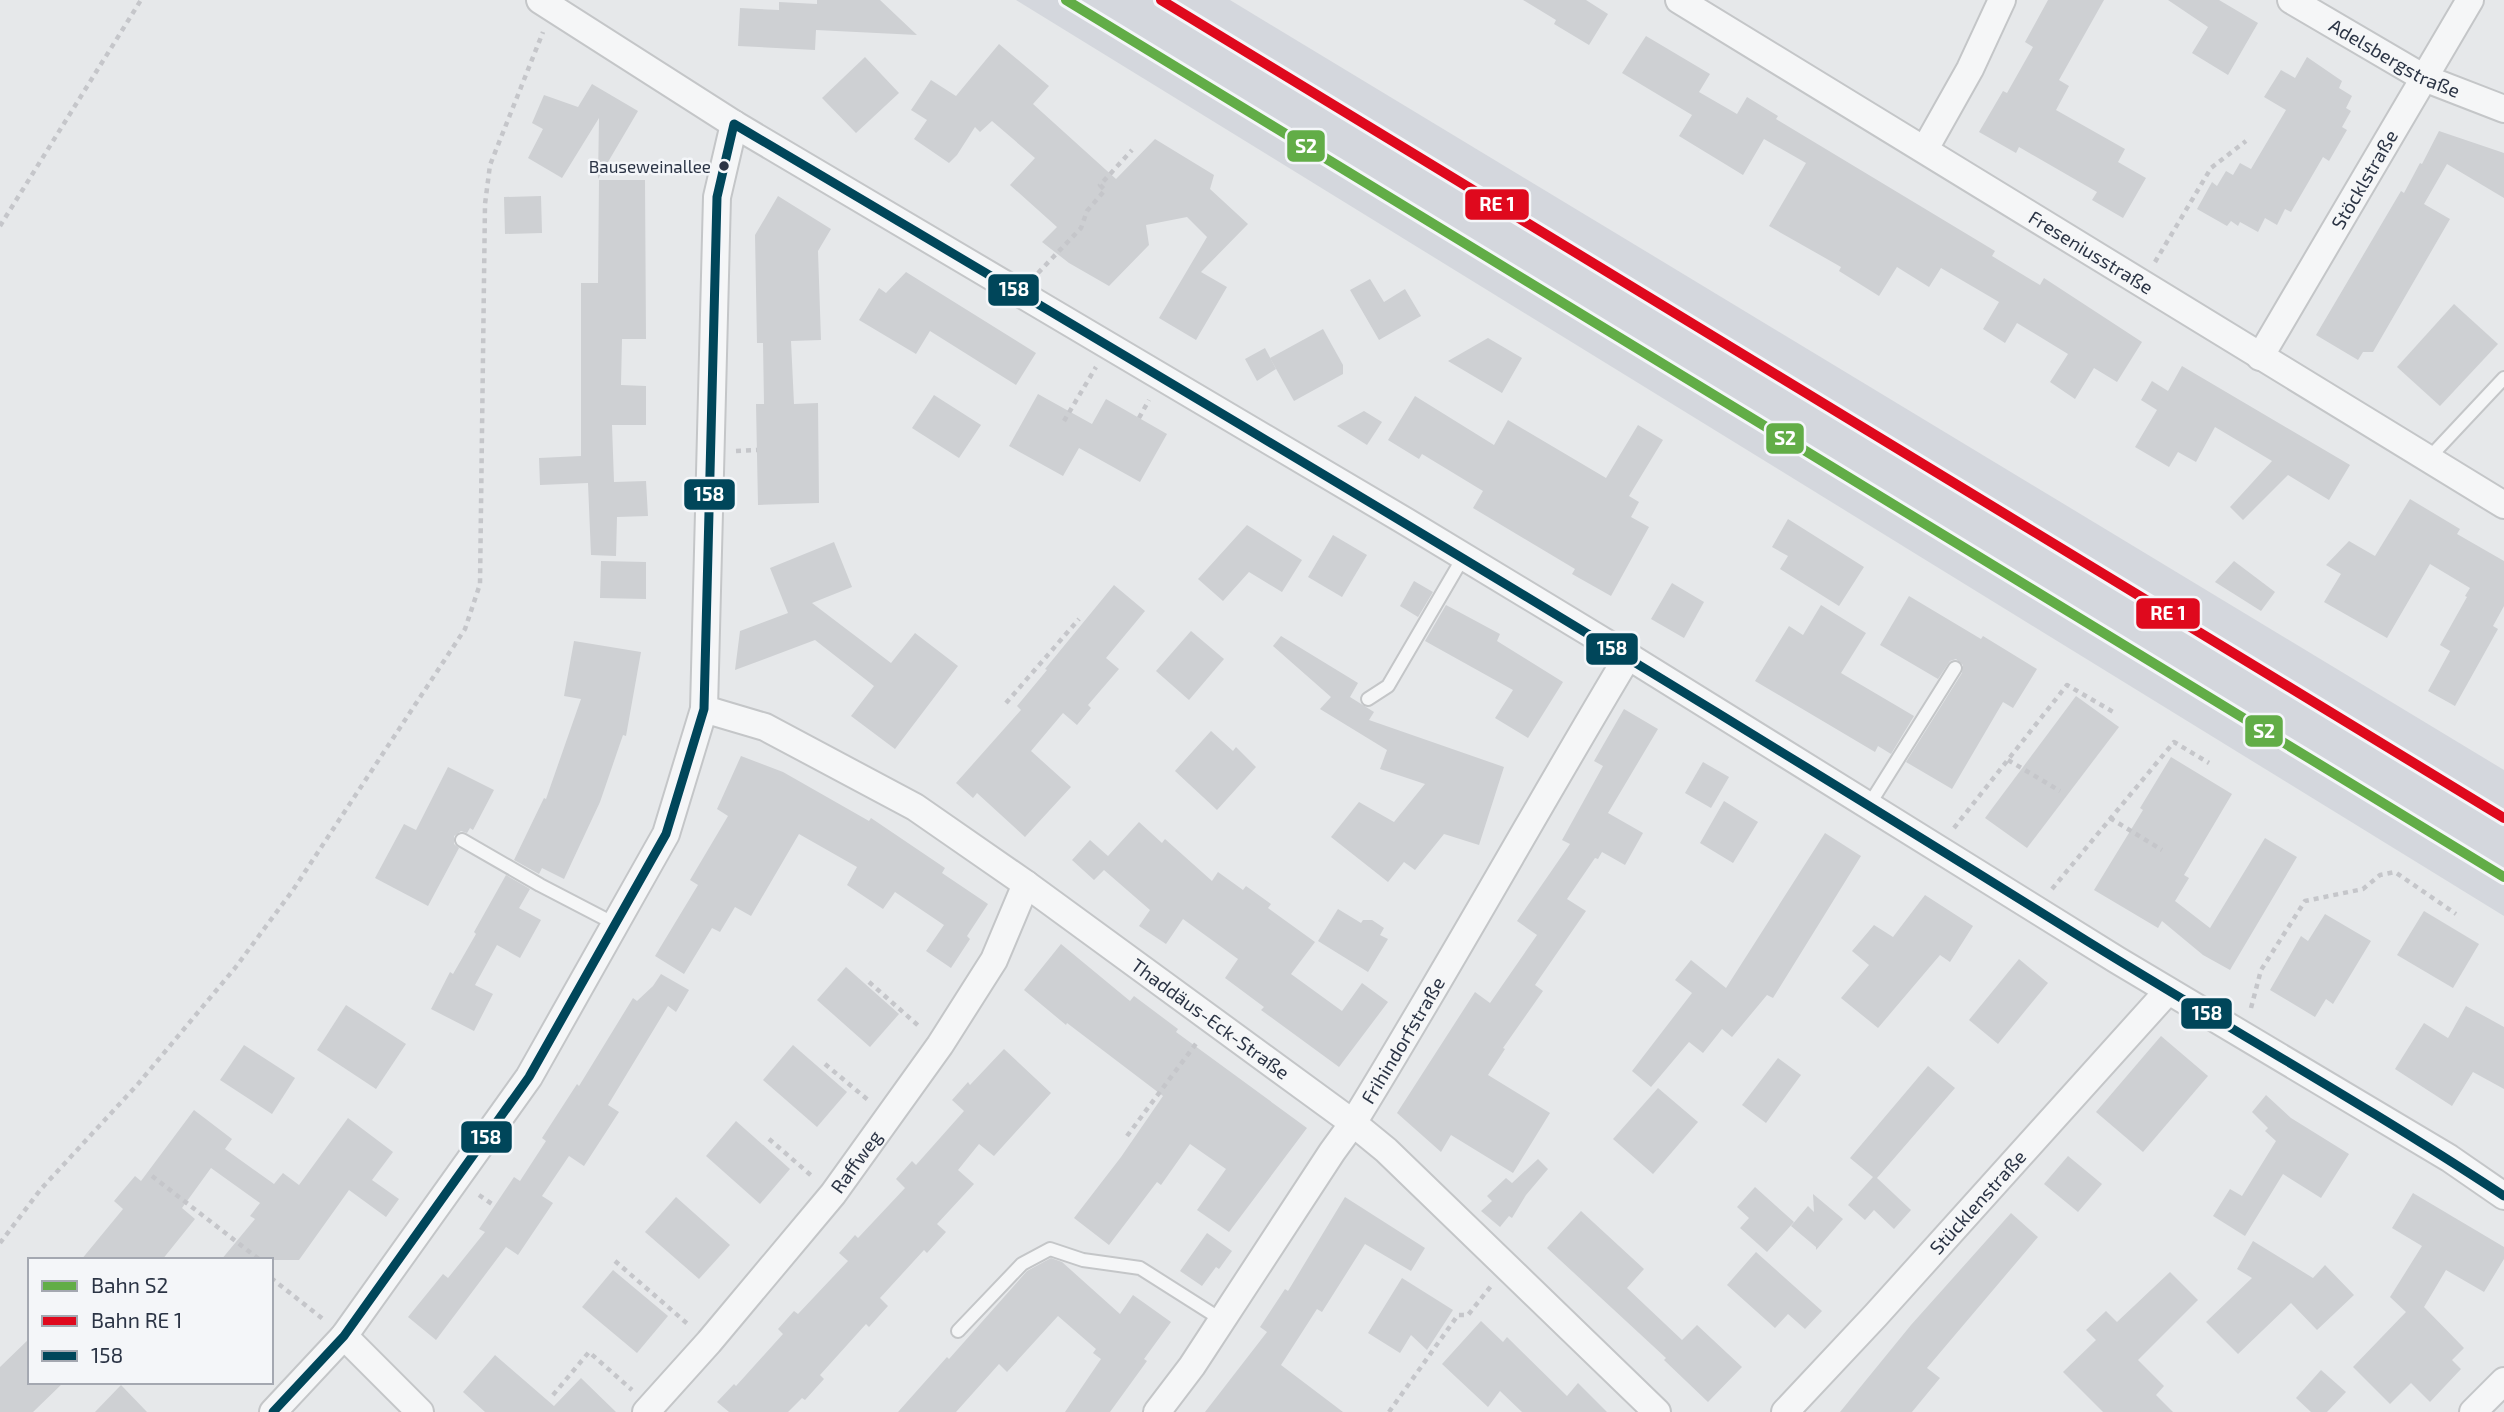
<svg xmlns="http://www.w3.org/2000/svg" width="2504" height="1412" font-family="'Exo 2',sans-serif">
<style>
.built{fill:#d4d7dd}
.building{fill:#ced0d3}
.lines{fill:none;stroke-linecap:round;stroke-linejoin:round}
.lane-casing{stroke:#c4c6c8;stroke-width:16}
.street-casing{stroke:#c4c6c8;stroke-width:30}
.path{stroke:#c5c6ca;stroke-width:4.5;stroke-dasharray:5 5;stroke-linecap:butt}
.lane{stroke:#f5f6f7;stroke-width:12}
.street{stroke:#f5f6f7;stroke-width:26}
.bus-1-casing{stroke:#f4f6f9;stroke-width:14}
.bus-1{stroke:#00465a;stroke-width:9}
.rail-1-casing{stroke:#f4f6f9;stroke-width:16}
.rail-2-casing{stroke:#f4f6f9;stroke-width:16}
.rail-1{stroke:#62ad47;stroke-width:10}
.rail-2{stroke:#df091d;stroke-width:10}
.bus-dot{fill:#2b3445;stroke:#f4f6f9;stroke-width:2.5}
.labels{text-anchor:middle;stroke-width:5;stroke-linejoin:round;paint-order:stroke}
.bus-label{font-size:17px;fill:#2b3445;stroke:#f4f6f9;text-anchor:end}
.street-label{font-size:19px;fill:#2b3445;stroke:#f4f6f9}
.line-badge{stroke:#f4f6f9;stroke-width:2.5}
.badge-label{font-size:19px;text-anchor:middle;font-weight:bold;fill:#fff}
</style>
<rect width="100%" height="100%" fill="#e6e8ea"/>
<polygon class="built" points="1016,0 1230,0 2504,770 2504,916"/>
<g class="building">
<polygon points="817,0 880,0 917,35 816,30 815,50 738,46 740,8 779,10 779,2 817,4"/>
<polygon points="1523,0 1586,0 1608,14 1589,45 1554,24 1556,20"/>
<polygon points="2048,0 2104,0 2059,80 2069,86 2056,110 2125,149 2118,162 2146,178 2123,218 2092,200 2097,192 2019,147 2016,153 1979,132 2003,91 2007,93 2033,47 2025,42"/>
<polygon points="2168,0 2219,0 2258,23 2228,75 2192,53 2208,27"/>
<polygon points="1646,36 1710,74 1699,92 1737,114 1747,97 1778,116 1776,119 1995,251 1992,256 2040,285 2044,278 2142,342 2117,382 2094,368 2075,399 2050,382 2068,354 2017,323 2005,343 1983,329 1999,302 1941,268 1929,287 1897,267 1879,296 1839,271 1841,267 1769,226 1806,163 1764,139 1743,175 1679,136 1692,115 1622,73"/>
<polygon points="999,44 1049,86 1033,104 1116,179 1155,139 1214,175 1210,189 1248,224 1201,272 1227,287 1196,340 1159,318 1207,237 1187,217 1146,225 1149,245 1109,286 1069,263 1042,242 1057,227 1010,185 1035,158 992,121 980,132 975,127 957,155 949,163 914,139 927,120 911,110 931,80 956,96"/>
<polygon points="865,57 899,93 856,133 822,98"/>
<polygon points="2307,57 2342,81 2339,88 2352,96 2346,108 2351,111 2342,127 2347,130 2329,161 2323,157 2291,212 2285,209 2277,225 2265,218 2258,232 2240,222 2238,226 2231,221 2227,226 2197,209 2212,182 2217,186 2226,171 2233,175 2240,163 2251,169 2286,110 2264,97 2281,70 2295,78"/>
<polygon points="592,84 638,111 598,179 599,118 562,178 528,158 543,129 532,123 544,95 578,107"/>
<polygon points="2439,131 2504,153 2504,198 2447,164 2424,204 2450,219 2373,352 2363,352 2358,360 2316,335 2401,191 2404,193 2420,163 2422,164"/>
<polygon points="599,180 645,180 646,339 622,339 621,385 646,386 646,425 612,425 614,482 646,481 648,516 617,517 616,556 591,555 588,483 540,485 539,458 581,456 581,283 598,283"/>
<polygon points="541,196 542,233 505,234 504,197"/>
<polygon points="778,196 831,229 818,251 821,340 791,341 794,404 818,403 819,503 758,505 756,404 764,404 763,343 757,343 755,235"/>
<polygon points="906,272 1036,353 1016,385 930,331 916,354 859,320 879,288 886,293"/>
<polygon points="1370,279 1384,302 1405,289 1421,316 1379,340 1350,290"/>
<polygon points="2454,304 2498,344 2440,406 2397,367"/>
<polygon points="1323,329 1343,365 1343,374 1294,401 1270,358"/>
<polygon points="1488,338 1522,358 1502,393 1448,361"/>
<polygon points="1265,348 1276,369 1257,381 1245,359"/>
<polygon points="2182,366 2350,465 2329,500 2288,475 2243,520 2230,507 2272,461 2215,427 2196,462 2178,452 2169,467 2135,447 2157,410 2141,400 2152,381 2168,391"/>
<polygon points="1038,394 1092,424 1106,399 1167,434 1140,482 1079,448 1063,476 1009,446"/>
<polygon points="934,395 981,425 959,458 912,428"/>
<polygon points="1415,396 1494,445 1508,420 1606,478 1638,425 1663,440 1629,496 1639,502 1631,517 1649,527 1611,596 1572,574 1575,569 1473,508 1483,491 1422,454 1419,459 1388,440"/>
<polygon points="1364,411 1382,422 1367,445 1337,426"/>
<polygon points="2410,499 2460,529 2457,534 2504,561 2504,606 2493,626 2498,629 2455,706 2428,691 2450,651 2440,645 2467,597 2465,596 2470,588 2430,564 2387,638 2324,602 2341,574 2326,565 2349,541 2375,556"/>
<polygon points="1788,519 1864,567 1839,606 1780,569 1788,556 1772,547"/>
<polygon points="1247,525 1302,560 1282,592 1249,572 1223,601 1198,579"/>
<polygon points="1333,535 1367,555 1342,597 1308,577"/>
<polygon points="834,542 852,587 812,603 891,663 915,633 958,666 895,749 851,716 874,686 815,640 735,670 740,631 788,613 770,568"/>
<polygon points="601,561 646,562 646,599 600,598"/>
<polygon points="2234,561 2275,592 2261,611 2215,582"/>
<polygon points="1414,581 1433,592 1418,617 1400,606"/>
<polygon points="1672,583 1704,602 1684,638 1651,619"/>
<polygon points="1114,585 1145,611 1106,658 1119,669 1088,705 1091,708 1077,725 1063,713 1031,751 1071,787 1025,837 977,793 973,798 956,783 1021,710 1017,706 1047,670 1045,669"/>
<polygon points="1909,596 1981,639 1983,636 2037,669 2013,708 2003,702 1952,789 1906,762 1962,673 1963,665 1956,659 1950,661 1938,679 1880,645"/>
<polygon points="1446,605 1500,634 1497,641 1563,682 1528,738 1495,718 1513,690 1425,641"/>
<polygon points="1821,605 1866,633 1841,673 1914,716 1891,754 1878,746 1875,752 1755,681 1789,626 1803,635"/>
<polygon points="1191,631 1224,659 1189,700 1156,671"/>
<polygon points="1281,636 1358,683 1350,697 1374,712 1369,720 1504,767 1479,845 1444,834 1415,870 1404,862 1388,882 1331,837 1359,802 1394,822 1425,784 1380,769 1387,750 1320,709 1331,697 1273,646"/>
<polygon points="574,641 641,652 626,736 623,735 600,802 564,879 542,868 539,874 514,860 544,798 546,799 581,699 564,696"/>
<polygon points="2076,696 2119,727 2027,848 1985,818"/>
<polygon points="1624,709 1658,729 1608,813 1643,833 1625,865 1602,852 1598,859 1595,858 1567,899 1586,911 1535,985 1543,991 1503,1048 1505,1049 1488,1075 1550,1113 1513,1173 1451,1135 1441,1152 1397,1113 1475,992 1490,1003 1537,935 1517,921 1570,844 1562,840 1603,766 1594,761"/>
<polygon points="1211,731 1233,751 1236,747 1256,767 1217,810 1175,771"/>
<polygon points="741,756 783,772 869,821 871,818 945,868 942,873 988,904 967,936 970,939 951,968 926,951 944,925 895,892 883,909 847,885 857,867 799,834 751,916 735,907 720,932 712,928 684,974 655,956 698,885 690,880 728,816 717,809"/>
<polygon points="2171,757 2232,794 2184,875 2189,878 2175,901 2210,928 2265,838 2297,857 2230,970 2203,955 2162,921 2158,928 2094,890 2143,810 2140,808"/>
<polygon points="1703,762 1729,777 1711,808 1685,793"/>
<polygon points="448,767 494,790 473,830 470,828 467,833 461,831 454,836 454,844 459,848 428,906 375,878 404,824 416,830"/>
<polygon points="1724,801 1758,822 1733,863 1700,843"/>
<polygon points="1139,822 1162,843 1165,839 1212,881 1218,872 1243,890 1246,886 1271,904 1268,908 1315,942 1291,974 1342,1011 1362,983 1388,1002 1339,1067 1261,1010 1264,1007 1225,978 1238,959 1183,919 1166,944 1139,926 1150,910 1104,870 1094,880 1072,860 1090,840 1108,856"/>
<polygon points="1825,833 1861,856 1773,998 1767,995 1732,1037 1722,1029 1703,1053 1689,1042 1651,1087 1632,1071 1692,993 1675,980 1691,960 1726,988"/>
<polygon points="506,875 530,889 519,908 541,920 520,958 497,945 475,985 493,994 474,1031 431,1009 450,972 453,974 476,934 474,932"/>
<polygon points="1925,895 1973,926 1950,962 1940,955 1878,1028 1841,998 1869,965 1852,951 1874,925 1893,937"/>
<polygon points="1338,909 1361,923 1363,920 1372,920 1384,928 1380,935 1388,939 1368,972 1318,941"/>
<polygon points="2424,911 2479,944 2453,988 2397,955"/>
<polygon points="2325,914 2371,941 2333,1004 2326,999 2315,1017 2270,990 2301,936 2308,941"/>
<polygon points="1061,944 1130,1001 1134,996 1178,1029 1176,1032 1307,1128 1229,1232 1197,1210 1226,1169 1190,1144 1161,1185 1157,1182 1109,1245 1074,1218 1121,1157 1163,1096 1067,1023 1066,1025 1024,990"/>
<polygon points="2019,959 2048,983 1998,1044 1969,1020"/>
<polygon points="846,967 899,1014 870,1047 817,1000"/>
<polygon points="661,974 689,990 676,1012 668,1006 608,1105 619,1112 584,1166 569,1156 542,1196 553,1203 518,1255 506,1247 436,1340 408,1317 443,1274 448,1278 485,1232 479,1229 514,1177 520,1181 546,1141 542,1138 577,1084 579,1086 633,998 637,1001 653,986"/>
<polygon points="346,1005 406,1044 376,1089 317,1050"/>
<polygon points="2466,1006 2504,1027 2504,1089 2473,1072 2452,1106 2395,1069 2424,1023 2448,1038"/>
<polygon points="2161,1036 2208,1076 2143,1152 2096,1112"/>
<polygon points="244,1045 295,1078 272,1114 220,1080"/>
<polygon points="793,1045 847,1092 817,1127 763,1080"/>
<polygon points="1004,1049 1051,1093 994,1156 979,1144 958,1170 974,1184 937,1224 946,1232 927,1253 924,1250 880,1298 888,1306 869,1327 866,1324 820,1375 824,1379 805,1400 802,1398 788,1412 729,1412 717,1402 734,1384 736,1386 783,1334 778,1329 794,1311 798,1314 848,1261 839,1253 855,1235 858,1238 905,1188 896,1179 912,1161 916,1165 964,1111 952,1100 968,1082 970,1085"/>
<polygon points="1778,1058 1801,1075 1766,1123 1742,1105"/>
<polygon points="1928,1066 1955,1088 1877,1178 1911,1210 1894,1229 1874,1210 1865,1220 1848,1205 1873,1177 1850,1158"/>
<polygon points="1658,1088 1698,1122 1653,1174 1613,1139"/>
<polygon points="2266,1095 2291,1118 2349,1154 2321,1198 2283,1174 2245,1236 2213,1216 2230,1189 2242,1196 2276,1141 2265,1131 2268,1128 2252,1112"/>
<polygon points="194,1110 232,1139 225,1149 274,1184 283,1173 299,1185 348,1118 393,1152 372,1180 399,1199 386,1217 349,1190 299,1260 221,1260 255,1219 250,1216 260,1203 211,1168 182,1208 195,1219 162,1260 81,1260 123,1209 114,1201 135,1176 141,1181"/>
<polygon points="736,1121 790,1169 760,1204 706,1156"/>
<polygon points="2068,1156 2102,1184 2078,1212 2044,1184"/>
<polygon points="1538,1159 1548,1169 1526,1195 1512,1218 1509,1216 1500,1227 1481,1211 1492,1201 1487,1196 1506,1178 1512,1183"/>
<polygon points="1755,1187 1794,1222 1767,1252 1740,1228 1749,1218 1737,1207"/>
<polygon points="2413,1193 2504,1247 2504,1259 2484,1292 2446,1270 2424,1307 2464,1348 2452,1360 2461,1369 2430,1402 2411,1383 2390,1404 2353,1367 2406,1312 2390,1297 2422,1246 2392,1228"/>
<polygon points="1813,1194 1843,1219 1816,1250 1816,1247 1791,1226 1808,1206 1814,1212"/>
<polygon points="676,1197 730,1245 699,1279 645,1232"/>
<polygon points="1345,1197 1425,1248 1411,1271 1365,1244 1322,1312 1317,1309 1281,1365 1343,1412 1205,1412 1267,1332 1260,1327 1285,1289 1288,1291"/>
<polygon points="1581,1211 1644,1269 1627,1288 1646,1306 1682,1340 1697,1325 1742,1367 1708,1402 1664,1360 1666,1358 1547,1248"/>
<polygon points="2011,1213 2038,1237 1927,1368 1940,1378 1912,1412 1840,1412 1911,1325"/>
<polygon points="1207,1233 1232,1251 1219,1269 1216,1267 1202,1286 1180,1271"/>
<polygon points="2253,1241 2313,1278 2325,1265 2354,1295 2317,1330 2291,1303 2238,1354 2206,1322 2252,1278 2237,1269"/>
<polygon points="1756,1252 1822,1311 1805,1329 1788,1314 1775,1328 1727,1285"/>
<polygon points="1051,1258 1062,1262 1120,1314 1133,1295 1171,1322 1144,1359 1147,1361 1110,1412 1065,1412 1101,1359 1093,1353 1096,1349 1058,1316 1007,1372 999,1364 956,1412 898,1412 947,1357 949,1359 1027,1271"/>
<polygon points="613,1270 668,1316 637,1353 582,1307"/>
<polygon points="2170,1272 2198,1300 2138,1360 2164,1386 2156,1395 2173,1412 2103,1412 2063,1372 2096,1340 2086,1330 2106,1311 2117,1322"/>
<polygon points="1402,1278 1453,1310 1427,1350 1411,1335 1400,1353 1368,1333"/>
<polygon points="1481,1321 1503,1342 1507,1337 1567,1396 1578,1383 1607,1412 1522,1412 1500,1391 1488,1407 1442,1364"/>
<polygon points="30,1338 30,1382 64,1382 33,1412 0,1412 0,1367"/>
<polygon points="495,1355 554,1406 581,1378 616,1412 485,1412 463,1392"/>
<polygon points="2321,1370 2346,1392 2327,1412 2311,1412 2296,1398"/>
<polygon points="121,1385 147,1412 95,1412"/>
</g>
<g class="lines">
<g class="lane-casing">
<g id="lane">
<polyline points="2428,459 2504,378"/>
<polyline points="1368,699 1388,686 1464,556"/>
<polyline points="1869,805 1955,668"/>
<polyline points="462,840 540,885 615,924"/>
<polyline points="958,1331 1022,1264 1050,1249 1083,1260 1140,1268 1222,1320"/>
</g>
</g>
<g class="street-casing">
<g id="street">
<polyline points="540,0 734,124 1405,521 1628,656 2117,960 2449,1158 2504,1196"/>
<path id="s1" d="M1679 0 2504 505"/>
<path id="s2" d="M2291 0 2424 78 2504 109"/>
<polyline points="1925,149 1970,69 2002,0"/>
<path id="s3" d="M2260 357 2470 0"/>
<path id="s4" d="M704 709 765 727 915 807 1026 884 1353 1123 1386 1150 1657 1412"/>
<polyline points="344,1336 420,1412"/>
<polyline points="273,1412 344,1336 529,1077 666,834 704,709 717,197 734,124"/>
<path id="s5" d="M646 1412 709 1342 833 1194 940 1045 994 960 1026 884"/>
<path id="s6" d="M1157 1412 1192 1366 1332 1152 1353 1123C1448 969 1535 811 1628 656"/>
<path id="s7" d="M1785 1412 1876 1315 2168 991"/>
<polyline points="2473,1412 2504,1381"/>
</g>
</g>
<g class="path">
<polyline points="0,226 141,0"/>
<polyline points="2155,262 2211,168 2246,141"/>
<polyline points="1038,273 1081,228 1087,211 1105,190 1100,185 1132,150"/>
<polyline points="1139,418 1149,400"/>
<polyline points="1064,421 1096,367"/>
<polyline points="736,451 757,450"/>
<polyline points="1006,703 1079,619"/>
<polyline points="2008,760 2060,791"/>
<polyline points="2110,818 2162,850"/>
<polyline points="1954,828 2067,685 2115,713"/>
<polyline points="2052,889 2174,742 2209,763"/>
<polyline points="869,982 921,1028"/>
<polyline points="2251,1008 2261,970 2305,901 2363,889 2380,875 2395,872 2456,914"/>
<polyline points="825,1064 868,1100"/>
<polyline points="1127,1136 1198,1041"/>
<polyline points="769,1139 813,1177"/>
<polyline points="152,1176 260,1260"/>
<polyline points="479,1195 492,1204"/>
<polyline points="0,1243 41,1189 138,1084 235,968 293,890 465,629 480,584 485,204 490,165 543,32"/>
<polyline points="615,1261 690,1326"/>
<polyline points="271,1278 323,1319"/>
<polyline points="553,1395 589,1352 632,1390"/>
<polyline points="1389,1412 1458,1315 1468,1315 1491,1286"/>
</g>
<use href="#lane" class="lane"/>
<use href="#street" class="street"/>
<g class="bus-1-casing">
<path id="bus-1" d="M273 1412 344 1336 529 1077 666 834 704 709 717 197 734 124C1188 392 1640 662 2087 941 2226 1027 2368 1106 2504 1196"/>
</g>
<use href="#bus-1" class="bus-1"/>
<g class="rail-1-casing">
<polyline id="rail-1" points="1066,0 2504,877"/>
</g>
<g class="rail-2-casing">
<polyline id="rail-2" points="1161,0 2504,818"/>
</g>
<use href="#rail-1" class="rail-1"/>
<use href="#rail-2" class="rail-2"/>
</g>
<circle class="bus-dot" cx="724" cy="166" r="6"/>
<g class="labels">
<g class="bus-label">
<text x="711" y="173">Bauseweinallee</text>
</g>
<g class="street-label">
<text dy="7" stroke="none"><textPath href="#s2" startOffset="119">Adelsbergstraße</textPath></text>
<text dy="7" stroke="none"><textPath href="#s3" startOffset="206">Stöcklstraße</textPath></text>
<text dy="7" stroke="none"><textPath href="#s1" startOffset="483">Freseniusstraße</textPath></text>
<text dy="7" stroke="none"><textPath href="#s4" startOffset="597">Thaddäus-Eck-Straße</textPath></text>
<text dy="7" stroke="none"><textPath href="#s6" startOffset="446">Frihindorfstraße</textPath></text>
<text dy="7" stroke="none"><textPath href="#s5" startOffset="327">Raffweg</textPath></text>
<text dy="7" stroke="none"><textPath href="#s7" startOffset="285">Stücklenstraße</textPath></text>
</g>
</g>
<g class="line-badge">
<rect x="1286" y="129" width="40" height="34" rx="7" fill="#62ad47"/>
<rect x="1464" y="188" width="66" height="33" rx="7" fill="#df091d"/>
<rect x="987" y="273" width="53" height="34" rx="7" fill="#00465a"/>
<rect x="1765" y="422" width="40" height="33" rx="7" fill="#62ad47"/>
<rect x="683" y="478" width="53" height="33" rx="7" fill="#00465a"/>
<rect x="2135" y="597" width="66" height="33" rx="7" fill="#df091d"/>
<rect x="1585" y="632" width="54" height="34" rx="7" fill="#00465a"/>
<rect x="2244" y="714" width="40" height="34" rx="7" fill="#62ad47"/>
<rect x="2180" y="997" width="53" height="33" rx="7" fill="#00465a"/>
<rect x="460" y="1120" width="53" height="34" rx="7" fill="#00465a"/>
</g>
<g class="badge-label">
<text x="1306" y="153">S2</text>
<text x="1497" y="211">RE 1</text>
<text x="1014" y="296">158</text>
<text x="1785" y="445">S2</text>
<text x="709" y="501">158</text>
<text x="2168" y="620">RE 1</text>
<text x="1612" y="655">158</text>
<text x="2264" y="738">S2</text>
<text x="2207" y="1020">158</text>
<text x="486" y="1144">158</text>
</g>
<rect x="28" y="1258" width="245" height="126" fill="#f4f6f9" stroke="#a4a8b1" stroke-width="2"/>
<rect x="42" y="1281" width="35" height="10" fill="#62ad47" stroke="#a4a8b1" stroke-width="2"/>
<text x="91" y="1293" font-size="21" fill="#2b3445">Bahn S2</text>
<rect x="42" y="1316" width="35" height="10" fill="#df091d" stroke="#a4a8b1" stroke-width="2"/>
<text x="91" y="1328" font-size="21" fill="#2b3445">Bahn RE 1</text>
<rect x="42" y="1351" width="35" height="10" fill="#00465a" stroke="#a4a8b1" stroke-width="2"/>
<text x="91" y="1363" font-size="21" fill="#2b3445">158</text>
</svg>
